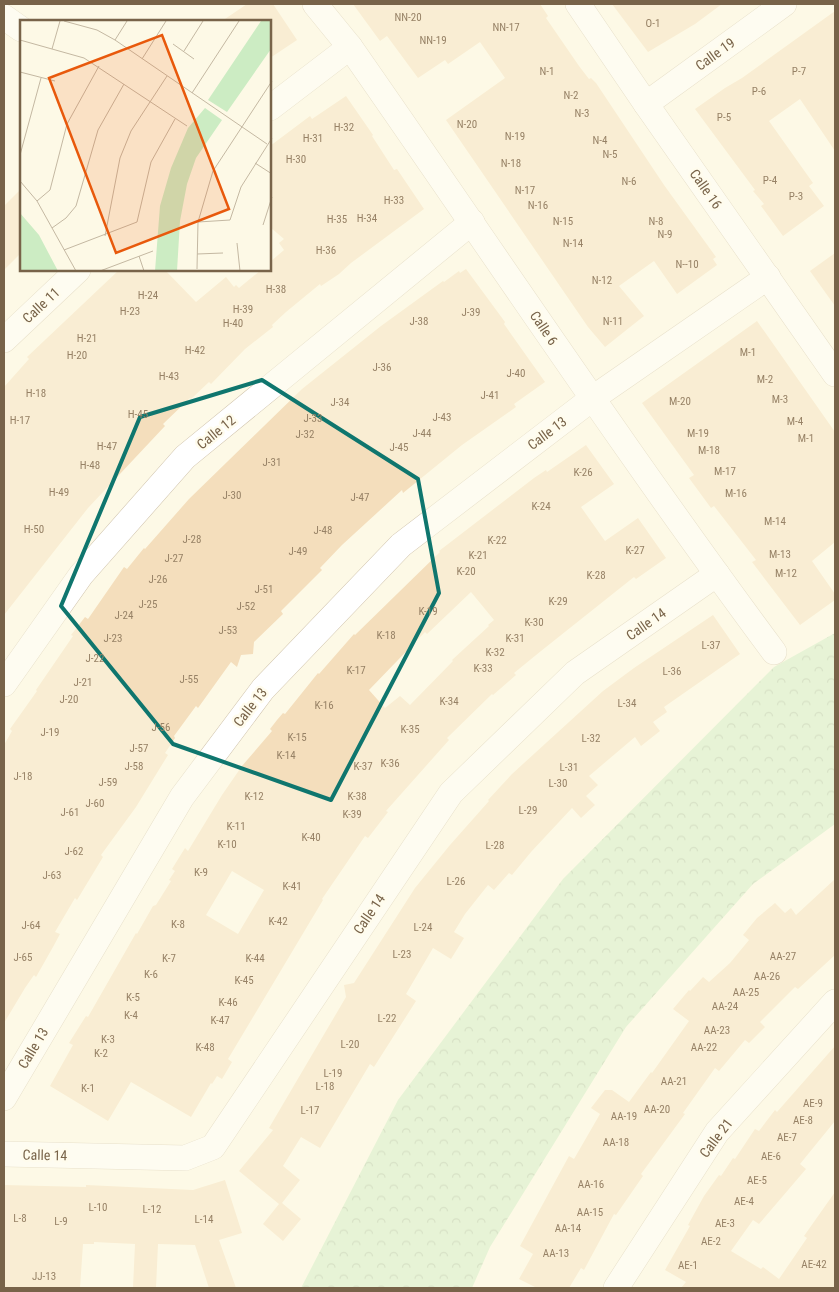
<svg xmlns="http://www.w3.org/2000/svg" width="839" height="1292" font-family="'Roboto Condensed',sans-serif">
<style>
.forest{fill:url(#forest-crowns)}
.building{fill:#f4debc;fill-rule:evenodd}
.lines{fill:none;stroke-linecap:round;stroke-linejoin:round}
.minor-casing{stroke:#cfc2ab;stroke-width:26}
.minor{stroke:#fff;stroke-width:25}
.marked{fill:none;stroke:#0f766e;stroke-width:4;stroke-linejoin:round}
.labels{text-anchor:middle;stroke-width:5;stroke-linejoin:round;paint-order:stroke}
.number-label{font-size:11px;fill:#978266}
.street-label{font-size:14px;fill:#786349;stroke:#fffced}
.inset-road{fill:none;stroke:#c4b8a2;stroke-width:1}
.view{fill:#e8590c;fill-opacity:0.15;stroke:#e8590c;stroke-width:2.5}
.inset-edge{fill:none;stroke:#786349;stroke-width:2.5}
</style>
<defs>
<pattern id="forest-crowns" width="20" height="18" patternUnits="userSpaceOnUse" patternTransform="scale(1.25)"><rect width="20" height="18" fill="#ccecc3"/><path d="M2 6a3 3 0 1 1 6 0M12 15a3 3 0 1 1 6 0" fill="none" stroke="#aac3a0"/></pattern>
</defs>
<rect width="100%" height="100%" fill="#fdf9e6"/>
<polygon class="forest" points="835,633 835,824 753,884 626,1027 490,1247 472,1288 301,1288 398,1100 563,879 774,667"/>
<g class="building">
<polygon points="247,4 273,4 297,40 270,58 270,21 222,21"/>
<polygon points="353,4 540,4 548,16 546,18 579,66 589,79 591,78 596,83 664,185 716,257 713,259 717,265 677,294 654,261 619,286 644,316 605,347 588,327 446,120 505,78 480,42 448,64 445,60 418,78 387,36 380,41"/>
<polygon points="612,4 722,4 695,24 648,52"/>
<polygon points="835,11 835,151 800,99 769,121 813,183 809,186 824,206 783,236 761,206 764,204 753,191 755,190 695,109 725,88 742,78"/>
<polygon points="346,96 373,135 372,136 394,170 397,169 424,209 351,263 339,274 321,286 320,284 286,312 272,325 273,327 245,349 211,384 209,382 191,399 190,398 163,424 165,426 88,508 4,615 4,387 29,359 27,357 119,270 165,270 196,302 226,277 234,287 236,285 239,288 261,270 270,270 270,262 284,250 279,243 284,239 270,227 270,146 310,116 312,119"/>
<polygon points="21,189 21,253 4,270 4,206"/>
<polygon points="835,253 835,306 810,271"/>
<polygon points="466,269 505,322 504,324 545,382 514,404 516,407 462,445 403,493 402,490 342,545 320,568 322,570 281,611 283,614 254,642 253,654 241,655 237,667 231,662 198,708 196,706 174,736 175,738 165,753 168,755 136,807 101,855 103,857 77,900 75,898 55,932 60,934 53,947 36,977 34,975 25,988 4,1023 4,745 12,731 10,729 37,691 36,690 73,636 71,635 85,617 88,619 124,567 127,569 144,548 145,549 189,499 302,389 381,326 443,281 444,282 459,271 460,273"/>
<polygon points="757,321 835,432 835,542 812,561 835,594 835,600 800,625 752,562 756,560 714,506 711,508 689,478 694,475 642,403"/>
<path d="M586 445 614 484 581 507 605 541 638 518 666 558 636 579 634 577 541 651 514 673 516 675 493 695 492 694 447 738 449 740 386 811 388 812 368 838 365 836 322 899 323 900 228 1059 232 1062 222 1079 217 1076 212 1084 211 1083 191 1117 131 1082 108 1121 50 1086 73 1045 69 1043 86 1016 88 1017 136 933 137 934 153 906 156 905 171 881 169 880 175 871 172 869 185 848 188 851 222 795 242 766 272 731 270 729 277 720 283 713 285 714 318 673 319 674 354 634 355 635 440 552 439 551 534 478 546 470 547 472ZM471 592 494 620 488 625 489 626 452 660 453 661 410 705 400 696 385 708 369 690 425 632 427 634ZM232 871 264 890 238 934 206 915Z"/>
<polygon points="713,615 740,654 664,707 667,712 653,722 660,731 641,746 635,737 589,776 598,785 586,796 595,805 581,818 572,808 531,852 512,875 509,873 494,890 488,885 465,914 454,932 464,938 451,959 433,948 406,994 416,1001 374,1067 370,1064 320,1148 301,1137 283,1166 300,1180 282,1203 301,1219 283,1241 263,1224 279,1204 239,1171 273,1130 269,1128 346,997 344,985 354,983 415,888 450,845 489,801 488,800 512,774 603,691 634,668"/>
<polygon points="835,879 835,955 798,989 795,987 760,1022 765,1027 749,1043 745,1040 719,1071 715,1068 683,1113 685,1114 641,1174 643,1176 616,1215 614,1214 584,1270 581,1268 569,1288 537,1288 519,1279 533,1254 520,1246 569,1156 574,1159 600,1114 591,1108 605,1090 612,1090 629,1102 651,1072 652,1073 689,1021 673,1009 689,990 690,991 703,977 709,982 730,963 749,940 743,935 757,918 775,903 785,913 791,908 796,915"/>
<polygon points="835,1046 835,1121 800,1164 806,1169 759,1224 753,1220 731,1251 761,1269 763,1267 779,1279 807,1238 804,1236 835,1192 835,1288 681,1288 686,1282 665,1270 690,1226 688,1225 704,1196 719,1175 721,1176 733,1158 735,1159 755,1129 759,1131 775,1110 777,1112"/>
<polygon points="225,1180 242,1233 219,1240 236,1288 209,1288 195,1245 158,1244 156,1288 133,1288 135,1244 94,1242 94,1244 83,1244 80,1288 4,1288 4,1185 86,1187 86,1185 193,1190"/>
</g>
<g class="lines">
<g class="minor-casing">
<g id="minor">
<path d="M315 4 350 47C491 249 627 454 774 652"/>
<polyline points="578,4 646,104 835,374"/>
<polyline points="4,17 21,29"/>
<polyline points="646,104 784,4"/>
<polyline points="270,108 350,47"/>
<polyline points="4,340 78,270"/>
<polyline points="4,684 81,575 185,457 472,222"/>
<polyline points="4,1098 182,797 263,689 401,545 593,398 768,277"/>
<polyline points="4,1154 185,1158 213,1147 451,793 575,673 717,574"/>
<polyline points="616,1288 717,1132 835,1002"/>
</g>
</g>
<use href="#minor" class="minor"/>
</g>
<path d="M0 0H839V1292H0ZM262 380 418 479 439 593 331 800 173 744 61 606 140 417Z" fill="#fdf9e6" fill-opacity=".55" fill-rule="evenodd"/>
<path class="marked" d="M262 380 418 479 439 593 331 800 173 744 61 606 140 417Z"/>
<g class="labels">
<g class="number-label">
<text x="408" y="21">NN-20</text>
<text x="653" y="27">O-1</text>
<text x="506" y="31">NN-17</text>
<text x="433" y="44">NN-19</text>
<text x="547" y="75">N-1</text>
<text x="799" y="75">P-7</text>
<text x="759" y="95">P-6</text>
<text x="571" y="99">N-2</text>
<text x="582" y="117">N-3</text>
<text x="724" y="121">P-5</text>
<text x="467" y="128">N-20</text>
<text x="344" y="131">H-32</text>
<text x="515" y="140">N-19</text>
<text x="313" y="142">H-31</text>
<text x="600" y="144">N-4</text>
<text x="610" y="158">N-5</text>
<text x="296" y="163">H-30</text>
<text x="511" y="167">N-18</text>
<text x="770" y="184">P-4</text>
<text x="629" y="185">N-6</text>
<text x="525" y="194">N-17</text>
<text x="796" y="200">P-3</text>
<text x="394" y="204">H-33</text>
<text x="538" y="209">N-16</text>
<text x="367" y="222">H-34</text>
<text x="337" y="223">H-35</text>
<text x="563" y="225">N-15</text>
<text x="656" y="225">N-8</text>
<text x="665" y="238">N-9</text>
<text x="573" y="247">N-14</text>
<text x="326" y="254">H-36</text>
<text x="687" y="268">N--10</text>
<text x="602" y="284">N-12</text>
<text x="276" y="293">H-38</text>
<text x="148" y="299">H-24</text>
<text x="243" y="313">H-39</text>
<text x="130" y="315">H-23</text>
<text x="471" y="316">J-39</text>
<text x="419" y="325">J-38</text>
<text x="613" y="325">N-11</text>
<text x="233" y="327">H-40</text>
<text x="87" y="342">H-21</text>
<text x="195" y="354">H-42</text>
<text x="748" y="356">M-1</text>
<text x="77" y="359">H-20</text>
<text x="382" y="371">J-36</text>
<text x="516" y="377">J-40</text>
<text x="169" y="380">H-43</text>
<text x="765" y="383">M-2</text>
<text x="36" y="397">H-18</text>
<text x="490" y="399">J-41</text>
<text x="780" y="403">M-3</text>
<text x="680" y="405">M-20</text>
<text x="340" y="406">J-34</text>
<text x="138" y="418">H-45</text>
<text x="442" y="421">J-43</text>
<text x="313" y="422">J-33</text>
<text x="20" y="424">H-17</text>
<text x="795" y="425">M-4</text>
<text x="422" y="437">J-44</text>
<text x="698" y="437">M-19</text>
<text x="305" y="438">J-32</text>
<text x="806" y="442">M-1</text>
<text x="107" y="450">H-47</text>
<text x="399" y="451">J-45</text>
<text x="709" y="454">M-18</text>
<text x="272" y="466">J-31</text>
<text x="90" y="469">H-48</text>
<text x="725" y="475">M-17</text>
<text x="583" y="476">K-26</text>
<text x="59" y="496">H-49</text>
<text x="736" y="497">M-16</text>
<text x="232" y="499">J-30</text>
<text x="360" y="501">J-47</text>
<text x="541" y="510">K-24</text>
<text x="775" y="525">M-14</text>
<text x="34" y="533">H-50</text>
<text x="323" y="534">J-48</text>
<text x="192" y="543">J-28</text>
<text x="497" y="544">K-22</text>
<text x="635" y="554">K-27</text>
<text x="298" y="555">J-49</text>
<text x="780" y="558">M-13</text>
<text x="478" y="559">K-21</text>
<text x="174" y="562">J-27</text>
<text x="466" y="575">K-20</text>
<text x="786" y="577">M-12</text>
<text x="596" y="579">K-28</text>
<text x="158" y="583">J-26</text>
<text x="264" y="593">J-51</text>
<text x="558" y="605">K-29</text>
<text x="148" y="608">J-25</text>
<text x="246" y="610">J-52</text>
<text x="428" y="615">K-19</text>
<text x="124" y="619">J-24</text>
<text x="534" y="626">K-30</text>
<text x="228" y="634">J-53</text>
<text x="386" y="639">K-18</text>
<text x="113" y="642">J-23</text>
<text x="515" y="642">K-31</text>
<text x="711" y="649">L-37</text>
<text x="495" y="656">K-32</text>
<text x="95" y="662">J-22</text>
<text x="483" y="672">K-33</text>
<text x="356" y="674">K-17</text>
<text x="672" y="675">L-36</text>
<text x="189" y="683">J-55</text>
<text x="83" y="686">J-21</text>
<text x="69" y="703">J-20</text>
<text x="449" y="705">K-34</text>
<text x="627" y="707">L-34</text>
<text x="324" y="709">K-16</text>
<text x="161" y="731">J-56</text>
<text x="410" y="733">K-35</text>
<text x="50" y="736">J-19</text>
<text x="297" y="741">K-15</text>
<text x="591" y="742">L-32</text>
<text x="139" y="752">J-57</text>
<text x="286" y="759">K-14</text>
<text x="390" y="767">K-36</text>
<text x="134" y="770">J-58</text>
<text x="363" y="770">K-37</text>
<text x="569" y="771">L-31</text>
<text x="23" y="780">J-18</text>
<text x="108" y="786">J-59</text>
<text x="558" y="787">L-30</text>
<text x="254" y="800">K-12</text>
<text x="357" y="800">K-38</text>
<text x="95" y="807">J-60</text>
<text x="528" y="814">L-29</text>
<text x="70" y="816">J-61</text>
<text x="352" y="818">K-39</text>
<text x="236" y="830">K-11</text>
<text x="311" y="841">K-40</text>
<text x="227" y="848">K-10</text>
<text x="495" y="849">L-28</text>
<text x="74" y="855">J-62</text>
<text x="201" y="876">K-9</text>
<text x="52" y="879">J-63</text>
<text x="456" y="885">L-26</text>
<text x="292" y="890">K-41</text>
<text x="278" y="925">K-42</text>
<text x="178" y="928">K-8</text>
<text x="31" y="929">J-64</text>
<text x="423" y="931">L-24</text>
<text x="402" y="958">L-23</text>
<text x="783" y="960">AA-27</text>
<text x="23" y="961">J-65</text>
<text x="169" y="962">K-7</text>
<text x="255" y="962">K-44</text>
<text x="151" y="978">K-6</text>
<text x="767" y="980">AA-26</text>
<text x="244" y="984">K-45</text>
<text x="746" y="996">AA-25</text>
<text x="133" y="1001">K-5</text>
<text x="228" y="1006">K-46</text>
<text x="725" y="1010">AA-24</text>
<text x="131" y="1019">K-4</text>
<text x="387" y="1022">L-22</text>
<text x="220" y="1024">K-47</text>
<text x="717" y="1034">AA-23</text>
<text x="108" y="1043">K-3</text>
<text x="350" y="1048">L-20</text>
<text x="205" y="1051">K-48</text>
<text x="704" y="1051">AA-22</text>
<text x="101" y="1057">K-2</text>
<text x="333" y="1077">L-19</text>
<text x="674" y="1085">AA-21</text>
<text x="325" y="1090">L-18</text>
<text x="88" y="1092">K-1</text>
<text x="813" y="1107">AE-9</text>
<text x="657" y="1113">AA-20</text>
<text x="310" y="1114">L-17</text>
<text x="624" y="1120">AA-19</text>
<text x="803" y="1124">AE-8</text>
<text x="787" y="1141">AE-7</text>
<text x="616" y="1146">AA-18</text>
<text x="771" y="1160">AE-6</text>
<text x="757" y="1184">AE-5</text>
<text x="591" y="1188">AA-16</text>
<text x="744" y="1205">AE-4</text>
<text x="98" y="1211">L-10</text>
<text x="152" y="1213">L-12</text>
<text x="590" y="1216">AA-15</text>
<text x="20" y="1222">L-8</text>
<text x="204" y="1223">L-14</text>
<text x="61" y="1225">L-9</text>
<text x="725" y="1227">AE-3</text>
<text x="568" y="1232">AA-14</text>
<text x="711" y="1245">AE-2</text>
<text x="556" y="1257">AA-13</text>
<text x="814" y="1268">AE-42</text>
<text x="688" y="1269">AE-1</text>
<text x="44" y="1280">JJ-13</text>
</g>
<g class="street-label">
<text transform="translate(715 54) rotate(-36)" y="5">Calle 19</text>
<text transform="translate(706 189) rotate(55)" y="5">Calle 16</text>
<text transform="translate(41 305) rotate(-43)" y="5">Calle 11</text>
<text transform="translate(544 328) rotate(56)" y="5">Calle 6</text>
<text transform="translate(216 432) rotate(-39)" y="5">Calle 12</text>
<text transform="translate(547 433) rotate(-37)" y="5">Calle 13</text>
<text transform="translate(646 624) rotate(-35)" y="5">Calle 14</text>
<text transform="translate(250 707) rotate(-52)" y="5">Calle 13</text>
<text transform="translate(369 914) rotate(-56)" y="5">Calle 14</text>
<text transform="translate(33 1048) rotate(-59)" y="5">Calle 13</text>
<text transform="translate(716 1138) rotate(-53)" y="5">Calle 21</text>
<text transform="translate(45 1155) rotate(1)" y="5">Calle 14</text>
</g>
</g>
<g transform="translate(20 20)">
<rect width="251" height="251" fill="#fdf9e6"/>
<path d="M241 1H251V29L207 92 188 80ZM185 88 202 100 176 138 167 164 160 201 157 251H135L140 186 151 148 168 108ZM0 193 19 215 38 251H0Z" fill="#ccecc3"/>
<path class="inset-road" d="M44 1 77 10 95 20 247 124M0 20 64 38 167 106M95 20 107 1M153 24 174 39M32 29 40 1M164 31 183 1M122 39 146 1M0 52 35 61M172 73 219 1M0 135 21 58M235 143 252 154M0 161 17 181 56 251M17 181 30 170 47 104 79 46M178 202 210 200 221 167 252 118M243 205 252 177M32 208 46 198 56 186 78 110 104 64M85 216 100 138 111 111 147 56M217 223 220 251M44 230 117 202 131 142 155 99M177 234 203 233M119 236 124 251M177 249 178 202 193 151 252 61M80 251 133 231"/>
<path class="view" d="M142 15 209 189 96 233 29 58Z"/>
<rect width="251" height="251" class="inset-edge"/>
</g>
<rect width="839" height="1292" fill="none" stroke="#786349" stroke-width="10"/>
</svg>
